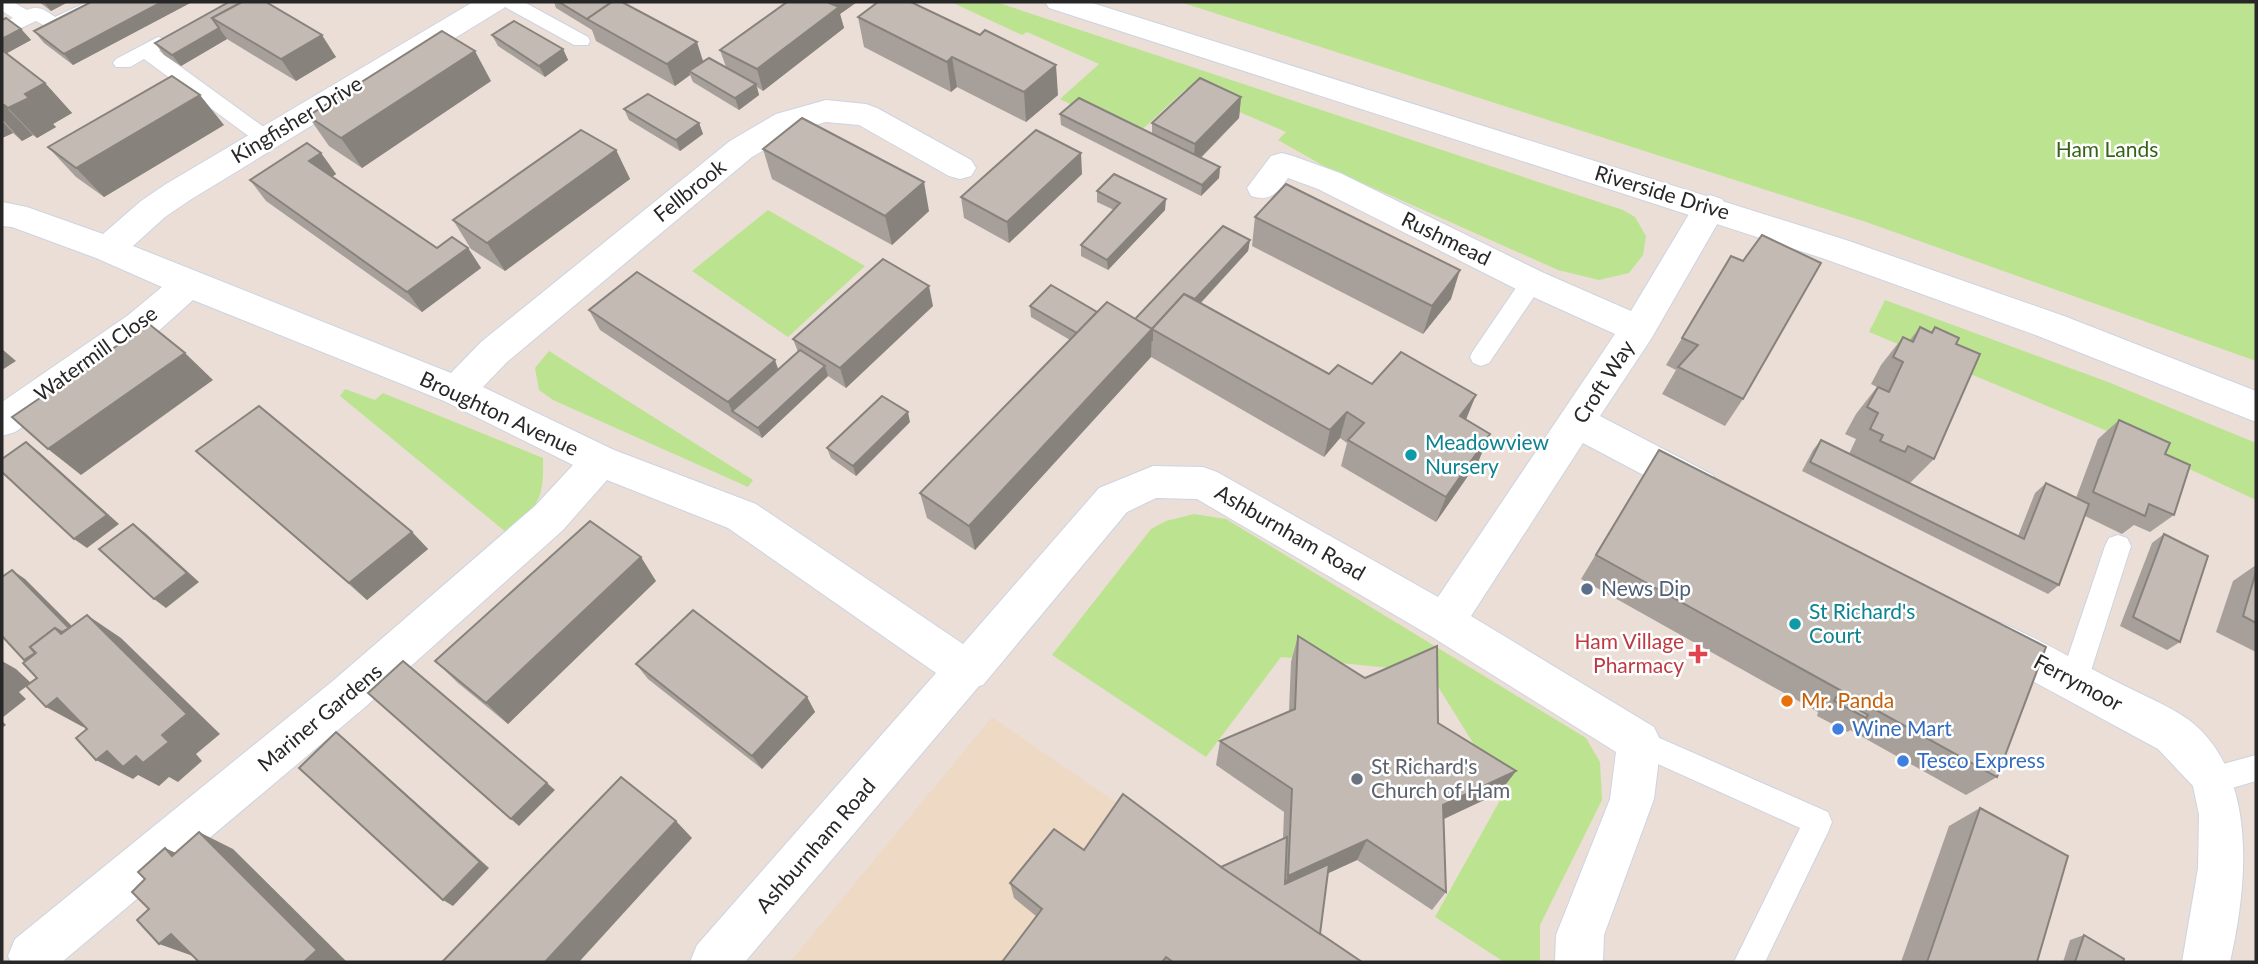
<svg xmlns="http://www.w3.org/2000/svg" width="2258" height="964" font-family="Lato,sans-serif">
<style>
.education{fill:#eed9c5}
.green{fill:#bce490}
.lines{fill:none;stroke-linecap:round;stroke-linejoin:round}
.lane-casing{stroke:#ccd4e1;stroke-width:2}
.street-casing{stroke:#ccd4e1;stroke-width:2}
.secondary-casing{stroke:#ccd4e1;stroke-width:2}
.lane{fill:#fff;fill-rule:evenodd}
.street{fill:#fff;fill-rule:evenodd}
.secondary{fill:#fff;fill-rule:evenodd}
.wall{fill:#a7a09a}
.shaded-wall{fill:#88827d}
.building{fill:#c2bab3;stroke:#88827d;stroke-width:2}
.culture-dot{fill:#0f9aa8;stroke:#fff;stroke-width:2.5}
.service-dot{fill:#5c6f8a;stroke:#fff;stroke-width:2.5}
.health-dot{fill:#e0444e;stroke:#fff;stroke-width:2.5}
.food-dot{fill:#e8710a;stroke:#fff;stroke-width:2.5}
.shop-dot{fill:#3f7fe0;stroke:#fff;stroke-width:2.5}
.worship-dot{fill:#6b7280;stroke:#fff;stroke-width:2.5}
.labels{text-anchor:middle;stroke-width:5;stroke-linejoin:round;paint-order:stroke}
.street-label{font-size:21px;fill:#272727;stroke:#fff}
.park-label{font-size:21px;fill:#356416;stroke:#fff}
.culture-label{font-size:21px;fill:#0d838f;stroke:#fff;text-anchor:start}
.service-label{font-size:21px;fill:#4e5e75;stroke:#fff;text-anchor:start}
.health-label{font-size:21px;fill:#be3a42;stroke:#fff;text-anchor:end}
.food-label{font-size:21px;fill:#c56008;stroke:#fff;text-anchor:start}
.shop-label{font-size:21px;fill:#366cbe;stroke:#fff;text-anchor:start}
.worship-label{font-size:21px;fill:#5b616d;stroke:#fff;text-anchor:start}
</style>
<rect width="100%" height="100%" fill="#eaded7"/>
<polygon class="education" points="992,717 1127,810 1345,962 790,962"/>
<g class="green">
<polygon points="951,2 996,2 1623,210 1635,217 1646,236 1643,255 1629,273 1599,280 1558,270 1322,165 1278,140 1286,132 1186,89 1135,136 1060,99 1099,64 1027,32 1022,35"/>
<polygon points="1180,2 2256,2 2256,361 1866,222"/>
<polygon points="768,210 865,266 788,337 692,271"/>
<polygon points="1885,300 2108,382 2256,443 2256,500 2112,433 1869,332"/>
<polygon points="549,351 753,480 748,487 553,400 539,390 535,368"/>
<path d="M345 389 375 400 383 393 543 458C544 500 539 505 507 533L340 396Z"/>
<polygon points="1194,514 1226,519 1586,738 1600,762 1602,800 1540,925 1540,962 1504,962 1435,917 1504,793 1429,672 1281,657 1206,757 1052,655 1151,529 1166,521"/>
</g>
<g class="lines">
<g class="lane-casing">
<g id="lane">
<path d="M2 2H13L27 10C39 5 45 10 55 17L87 2H111L109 6 54 31 36 21 2 37V23L13 18 2 11Z"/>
<polygon points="501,2 524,2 588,37 590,41 588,45 574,45 503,6"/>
<polygon points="158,37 165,39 167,43 159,51 272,133 275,138 272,143 258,143 144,59 130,67 116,67 113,63 116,59"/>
<polygon points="1532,274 1540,276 1543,282 1540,288 1489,363 1481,366 1473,363 1470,357 1473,351 1524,276"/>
<polygon points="2118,535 2127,538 2131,546 2088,680 2084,689 2074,692 2064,689 2060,680 2105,546 2109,538"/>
<polygon points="1639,729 1828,812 1832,822 1828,832 1765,962 1734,962 1800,828 1629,751 1625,742 1629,733"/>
<polygon points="2256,755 2256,781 2215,793 2205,789 2201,779 2205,769"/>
</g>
</g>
<g class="street-casing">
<g id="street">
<path d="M473 2H508L504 8 190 200 165 217 133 246 451 373 481 342 730 141 776 114 826 100 866 104 877 108 971 160 976 168 971 176 960 179 949 176 859 125 826 122 798 130 752 157 507 362 483 387 614 450 756 504 963 644 1099 488 1153 466 1203 467 1217 472 1438 597 1615 334 1520 291 1318 189 1288 178C1277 193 1271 202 1251 196L1247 188 1271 156 1282 153 1293 156 1340 173 1544 273 1631 311 1698 199 1710 195 1722 199 1727 207 1651 339 1600 416 1713 475 1718 486 1713 497 1699 502 1685 497 1583 443 1471 616 1654 727 1661 742 1654 799 1604 935 1603 962H1555L1556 935 1610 799 1616 752 1429 635 1197 499 1156 498 1127 512 983 685 979 686 745 962H690L697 945 936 673 728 528 607 480 563 530 364 708 62 962H11L8 956 15 939 334 680 535 506 573 465 444 401 193 300 153 336 15 432 2 436V402L127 316 162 287 96 258 12 227 2 226V202L27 207 103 234 141 201 166 184Z"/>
<path d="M1994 620C2035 636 2074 660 2113 680 2138 693 2166 704 2189 720 2258 773 2248 883 2230 962H2182L2198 868 2199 815 2193 786 2158 749 1979 652 1973 639 1979 626Z"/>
</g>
</g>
<g class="secondary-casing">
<polygon id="secondary" points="1045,2 1089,2 1846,240 2064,316 2256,391 2256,422 2038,336 1822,258 1049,8"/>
</g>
<use href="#lane" class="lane"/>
<use href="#street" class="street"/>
<use href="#secondary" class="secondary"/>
</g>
<g class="wall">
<polygon points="39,2 68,2 51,11"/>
<polygon points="91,2 192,2 73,65 44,43 34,31"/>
<polygon points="229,2 268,2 270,4 336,57 296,81 227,39 181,66 164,55 155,43"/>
<polygon points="554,2 622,2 704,61 726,67 720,50 787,2 857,2 840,14 844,28 763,91 757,87 759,95 739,110 693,82 690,75 675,86 596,41 592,30 556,8"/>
<polygon points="858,17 1058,95 1026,122 957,87 951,92 864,47"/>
<polygon points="2,20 21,29 31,40 6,53 45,83 72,113 53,124 56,127 37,138 33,135 22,141 13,133 2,138"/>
<polygon points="492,35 563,49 568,60 545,77 498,46"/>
<polygon points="491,81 362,168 329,146 308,116"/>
<polygon points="1241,97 1239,118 1201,158 1220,167 1219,178 1201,196 1061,125 1060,114 1152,134 1152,123"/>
<polygon points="624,109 699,123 703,134 680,151 629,120"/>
<polygon points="224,125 104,197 76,177 48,147"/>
<polygon points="763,149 929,211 892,245 772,179"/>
<polygon points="616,150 630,179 505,271 471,249 453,220"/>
<polygon points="321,153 336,174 332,177 437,248 468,248 481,268 422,312 266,201 250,180"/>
<polygon points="1082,174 1009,243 964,218 961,197"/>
<polygon points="1097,191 1165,210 1108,270 1081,256 1081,245 1114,210 1097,202"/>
<polygon points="1255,217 1451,299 1423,334 1252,246"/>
<polygon points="1250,240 1248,251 1201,303 1329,374 1372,384 1466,420 1479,460 1436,522 1341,466 1347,443 1340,438 1324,457 1151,357 1152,351 1151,357 975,550 927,518 920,493 1070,340 1031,317 1030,306 1097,312 1135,319"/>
<polygon points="1731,256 1743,399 1725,426 1662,394 1676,370 1666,365"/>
<polygon points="933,306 846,388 828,376 762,438 600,330 589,310 778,370 798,352 793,339"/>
<polygon points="1920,327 1931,332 1935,327 1956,344 1934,459 1910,483 2018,536 2035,493 2046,483 2076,498 2098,439 2119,420 2165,454 2174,515 2150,532 2134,525 2122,534 2085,516 2059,585 2048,594 1802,471 1813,450 1821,440 1849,454 1856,439 1845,434 1856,414 1877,387 1871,384 1881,365 1903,337 1910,340"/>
<polygon points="910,422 856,476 831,458 827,448"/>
<polygon points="1659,450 1997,777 1966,795 1850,730 1848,732 1817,716 1818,712 1581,579"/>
<polygon points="196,451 412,532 428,549 367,600"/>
<polygon points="2164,534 2180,642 2167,650 2120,626 2152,543"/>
<polygon points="2256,565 2256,652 2216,632 2233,581"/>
<polygon points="656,581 508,724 458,683 435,661"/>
<polygon points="1298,636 1516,771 1499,793 1443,819 1446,892 1432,910 1357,860 1328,873 1320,934 1362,962 1002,962 1036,916 1014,898 1010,883 1084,850 1221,867 1283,838 1284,812 1216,765 1220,741 1289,711 1291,662"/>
<polygon points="636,664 807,697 815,712 762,769 648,679"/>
<polygon points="1980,808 2037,962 1901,962 1949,826"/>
<polygon points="2084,935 2123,962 2063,962 2070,940"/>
</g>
<g class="shaded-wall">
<polygon points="44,2 68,2 51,11"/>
<polygon points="162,2 192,2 73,65 64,54"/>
<polygon points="825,2 857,2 840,14 844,28 763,91 757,69"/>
<polygon points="219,28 227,39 181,66 172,55"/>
<polygon points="21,29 31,40 2,56 2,39"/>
<polygon points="322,35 336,57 296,81 281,59"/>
<polygon points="697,42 704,64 689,71 690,75 675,86 667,64"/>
<polygon points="563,49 568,60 545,77 539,66"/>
<polygon points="475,51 491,81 362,168 341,138"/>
<polygon points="952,57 957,87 951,92 947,62"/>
<polygon points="1056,65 1058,95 1026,122 1024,92"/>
<polygon points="45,83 72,113 53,124 56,127 37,138 8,108 25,94"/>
<polygon points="756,84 759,95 739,110 735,98"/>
<polygon points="200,95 224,125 104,197 76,168"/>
<polygon points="1241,97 1239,118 1193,165 1195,144"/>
<polygon points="4,105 33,135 22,141 2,119 2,106"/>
<polygon points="2,121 13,133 2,138"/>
<polygon points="699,123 703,134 680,151 676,140"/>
<polygon points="616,150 630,179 505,271 487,243"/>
<polygon points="321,153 336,174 324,182 309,161"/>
<polygon points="1081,153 1082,174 1009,243 1007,222"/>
<polygon points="1220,167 1219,178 1201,196 1202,185"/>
<polygon points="924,182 929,211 892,245 885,216"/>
<polygon points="1166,199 1165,210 1108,270 1107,260"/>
<polygon points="1250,240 1248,251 1168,338 1162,335"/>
<polygon points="468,248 481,268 422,312 407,292"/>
<polygon points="1460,270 1451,299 1423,334 1432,306"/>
<polygon points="929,286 933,306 846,388 840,368"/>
<polygon points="1152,329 1151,357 975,550 969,526"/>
<polygon points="2,349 16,361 2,370"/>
<polygon points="185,353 213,380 81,475 48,449"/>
<polygon points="775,360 782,380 732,411 728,402"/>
<polygon points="825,366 828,376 762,438 758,428"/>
<polygon points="1476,395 1465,422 1460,416"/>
<polygon points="908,412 910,422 856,476 853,466"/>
<polygon points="1347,412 1340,438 1324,457 1330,430"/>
<polygon points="1490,434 1479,460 1436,522 1446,497"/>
<polygon points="26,442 39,452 119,524 87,548 74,539"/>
<polygon points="133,524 145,533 199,582 166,608 154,599"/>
<polygon points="412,532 428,549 367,600 349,583"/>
<polygon points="641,557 656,581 508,724 486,703"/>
<polygon points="12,570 25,579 82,636 24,660"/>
<polygon points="87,615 121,638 220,734 196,754 202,761 178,782 169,777 159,786 138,775 133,779 96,760 107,751 136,756 162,735"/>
<polygon points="2,661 16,669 31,683 19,692 26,699 2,718"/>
<polygon points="807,697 815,712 762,769 752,756"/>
<polygon points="57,698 94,719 83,727 46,707"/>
<polygon points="2,721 6,725 2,728"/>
<polygon points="336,732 346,740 489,868 453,906 443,900"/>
<polygon points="1516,771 1499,793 1429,826 1443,805"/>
<polygon points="547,783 555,790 519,826 511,819"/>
<polygon points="676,821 692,838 579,962 545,962"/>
<polygon points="199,832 233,849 347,962 304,962"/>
<polygon points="1367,840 1357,860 1281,895 1288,876"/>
<polygon points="165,848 200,864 172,856"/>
<polygon points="171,934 196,957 159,944"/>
</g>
<g class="building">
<polygon points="91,2 162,2 64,54 34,31"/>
<polygon points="229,2 242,2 212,18 219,28 172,55 155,43"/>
<polygon points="242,2 266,2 322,35 281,59 212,18"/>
<polygon points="559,2 607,2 610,3 587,19"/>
<polygon points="612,2 622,2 697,42 667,64 587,19"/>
<polygon points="787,2 827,2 839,7 757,69 720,50"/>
<polygon points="878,2 911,2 980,35 985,30 1056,65 1024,92 952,57 947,62 858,17"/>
<polygon points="6,18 21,29 2,39 2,20"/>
<polygon points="514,21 563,49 539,66 492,35"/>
<polygon points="442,31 475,51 341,138 308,116"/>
<polygon points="2,50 45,83 25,94 29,98 8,108 4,105 2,106"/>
<polygon points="709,58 756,84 735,98 689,71"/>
<polygon points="172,76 200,95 76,168 48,147"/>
<polygon points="1200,78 1241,97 1195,144 1152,123"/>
<polygon points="648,94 699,123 676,140 624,109"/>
<polygon points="1079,98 1220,167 1202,185 1060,114"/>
<polygon points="802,118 924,182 885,216 763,149"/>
<polygon points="581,130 616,150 487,243 453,220"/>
<polygon points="1036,130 1081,153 1007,222 961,197"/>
<polygon points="307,143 321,153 309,161 437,248 452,237 468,248 407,292 250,180"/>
<polygon points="1114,174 1166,199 1107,260 1081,245 1120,203 1097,191"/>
<polygon points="1286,184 1460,270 1432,306 1255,217"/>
<polygon points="1223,226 1250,240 1195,299 1184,294 1152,329 1152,341 1152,329 1135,319"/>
<polygon points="1762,235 1821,263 1743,399 1678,367 1698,345 1682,338 1731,256 1743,261"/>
<polygon points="883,259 929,286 840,368 793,339"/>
<polygon points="637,272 775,360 728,402 589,310"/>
<polygon points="1051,285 1097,312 1077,333 1030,306"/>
<polygon points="1184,294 1329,374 1338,365 1372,384 1401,352 1476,395 1460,416 1490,434 1446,497 1348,440 1364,423 1347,412 1330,430 1152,329"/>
<polygon points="1107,302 1152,329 969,526 920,493"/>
<polygon points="149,324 185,353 48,449 12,417"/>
<polygon points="1920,327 1932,333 1935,327 1959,338 1956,344 1980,354 1934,459 1908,446 1905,452 1880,441 1883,435 1870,429 1878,413 1867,407 1878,387 1889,392 1903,362 1893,357 1903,337 1913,342"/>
<polygon points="800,350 825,366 758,428 732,411"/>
<polygon points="882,396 908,412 853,466 827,448"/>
<polygon points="259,406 412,532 349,583 196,451"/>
<polygon points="2119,420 2170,443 2165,454 2190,465 2174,515 2149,504 2145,516 2093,492"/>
<polygon points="1821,440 2024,539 2046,483 2089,504 2059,585 1810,462"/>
<polygon points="26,442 107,515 74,539 2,472 2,459"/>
<polygon points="1659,450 2046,647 1997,777 1596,555"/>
<polygon points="590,521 641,557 486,703 435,661"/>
<polygon points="133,524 187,573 154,599 99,549"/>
<polygon points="2164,534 2208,556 2180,642 2133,617"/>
<polygon points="12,570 69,628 62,632 55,628 30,647 35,653 24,660 2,636 2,577"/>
<polygon points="2256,572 2256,623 2243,616"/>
<polygon points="693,610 807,697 752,756 636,664"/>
<polygon points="87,615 187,714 162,735 169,742 143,763 136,756 123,767 107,751 96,760 76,738 87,729 57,698 46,707 26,686 37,678 23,663 36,653 30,647 55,628 61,634"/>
<polygon points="1298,636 1365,678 1437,646 1438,723 1516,771 1443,805 1446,892 1367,840 1288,876 1292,789 1220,741 1295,709"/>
<polygon points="403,661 547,783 511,819 368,693"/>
<polygon points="1836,697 1868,715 1866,718 1834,701"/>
<polygon points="336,732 480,862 443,900 299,768"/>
<polygon points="621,777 676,821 545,962 442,962"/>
<polygon points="1123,794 1217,864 1362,962 1173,962 1166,957 1162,962 1002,962 1042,909 1010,883 1054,829 1084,850"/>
<polygon points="1980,808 2068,856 2037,962 1927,962"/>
<polygon points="199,832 317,950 304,962 199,962 171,934 159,944 137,920 149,909 132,892 145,879 138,872 165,848 172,856"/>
<polygon points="1287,837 1285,884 1329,864 1320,934 1221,867"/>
<polygon points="2084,935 2124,959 2123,962 2075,962"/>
</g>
<g class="culture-dot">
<circle cx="1411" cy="455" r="7"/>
<circle cx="1795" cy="624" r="7"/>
</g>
<circle class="service-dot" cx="1587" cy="589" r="7"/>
<path class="health-dot" d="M1694.5 643.5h7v7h7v7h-7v7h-7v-7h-7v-7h7z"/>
<circle class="food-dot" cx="1787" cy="701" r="7"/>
<g class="shop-dot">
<circle cx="1838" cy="729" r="7"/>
<circle cx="1903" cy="761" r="7"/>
</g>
<circle class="worship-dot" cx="1357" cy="779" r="7"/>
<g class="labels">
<g class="street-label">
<text transform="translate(297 120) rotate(-31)" y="7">Kingfisher Drive</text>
<text transform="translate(690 191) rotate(-39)" y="7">Fellbrook</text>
<text transform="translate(1662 193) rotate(17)" y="7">Riverside Drive</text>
<text transform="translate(1446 239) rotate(26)" y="7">Rushmead</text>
<text transform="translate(96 354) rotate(-36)" y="7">Watermill Close</text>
<text transform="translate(1604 382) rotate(-57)" y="7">Croft Way</text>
<text transform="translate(499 414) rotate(25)" y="7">Broughton Avenue</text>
<text transform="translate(1290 533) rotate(30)" y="7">Ashburnham Road</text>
<text transform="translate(2078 683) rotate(28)" y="7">Ferrymoor</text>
<text transform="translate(320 718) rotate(-40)" y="7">Mariner Gardens</text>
<text transform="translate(816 846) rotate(-49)" y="7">Ashburnham Road</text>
</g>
<g class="park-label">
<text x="2107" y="157">Ham Lands</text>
</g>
<g class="culture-label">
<text x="1425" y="450">Meadowview<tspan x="1425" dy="24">Nursery</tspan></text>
<text x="1809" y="619">St Richard's<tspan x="1809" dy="24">Court</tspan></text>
</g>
<g class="service-label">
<text x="1601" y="596">News Dip</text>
</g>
<g class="health-label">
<text x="1684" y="649">Ham Village<tspan x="1684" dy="24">Pharmacy</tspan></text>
</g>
<g class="food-label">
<text x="1801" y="708">Mr. Panda</text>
</g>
<g class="shop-label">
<text x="1852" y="736">Wine Mart</text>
<text x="1917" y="768">Tesco Express</text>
</g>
<g class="worship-label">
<text x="1371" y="774">St Richard's<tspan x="1371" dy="24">Church of Ham</tspan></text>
</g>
</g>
<rect width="2258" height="964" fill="none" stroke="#272727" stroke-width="7"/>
</svg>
